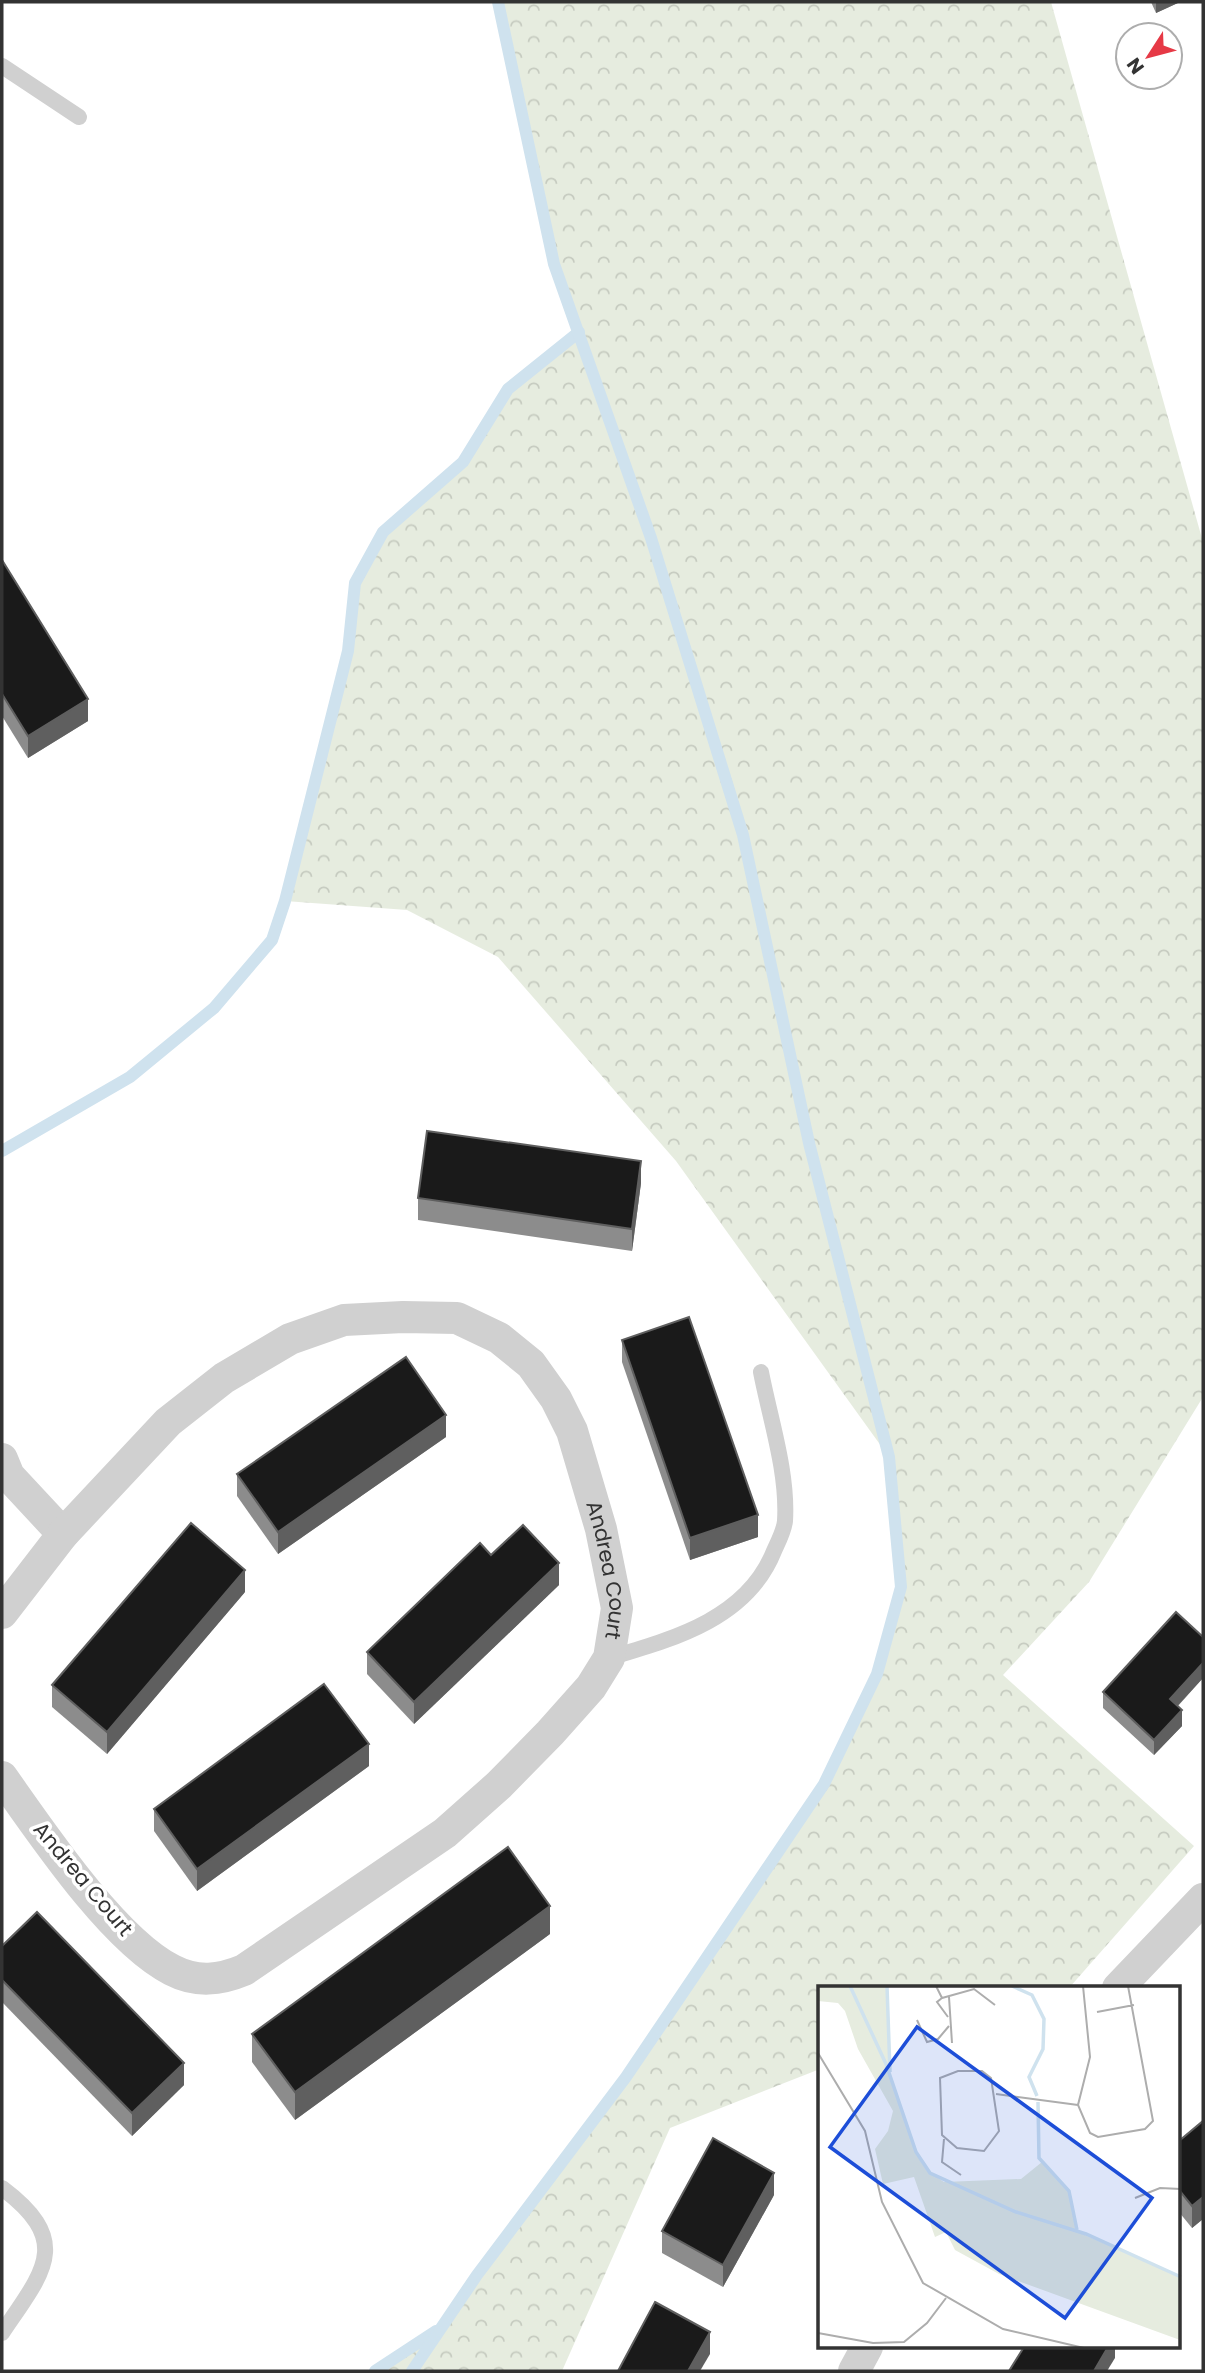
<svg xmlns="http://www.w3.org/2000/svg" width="1205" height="2373" font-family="Poppins,sans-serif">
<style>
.forest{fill:url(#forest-crowns)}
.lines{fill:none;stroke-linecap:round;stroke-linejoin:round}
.stream{stroke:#cfe2ee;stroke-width:12}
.service{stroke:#d0d0d0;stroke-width:16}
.minor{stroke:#d0d0d0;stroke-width:32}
.wall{fill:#8c8c8c}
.shaded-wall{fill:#5f5f5f}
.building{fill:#1a1a1a;stroke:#5f5f5f;stroke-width:2}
.labels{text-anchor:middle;stroke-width:7;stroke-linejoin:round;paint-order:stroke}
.street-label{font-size:21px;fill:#333;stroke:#fff}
.inset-river{fill:none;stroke:#cfe2ee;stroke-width:3.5}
.inset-road{fill:none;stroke:#adadad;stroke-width:2}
.view{fill:#1d4ed8;fill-opacity:0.15;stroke:#1d4ed8;stroke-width:3.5}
.inset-edge{fill:none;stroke:#333;stroke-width:3.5}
</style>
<defs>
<pattern id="forest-crowns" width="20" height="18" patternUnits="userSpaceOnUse" patternTransform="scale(1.75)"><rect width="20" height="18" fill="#e6ecdf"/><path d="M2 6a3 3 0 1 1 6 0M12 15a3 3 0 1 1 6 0" fill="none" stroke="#c6cbc0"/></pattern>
</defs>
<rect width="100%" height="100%" fill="#fff"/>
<polygon class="forest" points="498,2 1051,2 1203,542 1203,1397 1089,1582 1003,1675 1194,1846 1069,1988 820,1988 820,2069 670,2128 562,2371 375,2371 441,2328 626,2077 824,1784 877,1674 901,1587 889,1457 676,1161 498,957 407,910 285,901 348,651 355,583 383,532 463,462 508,389 579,332 554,264"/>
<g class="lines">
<g class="stream">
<polyline points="2,1151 130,1077 214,1008 272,940 285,901 348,651 355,583 383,532 463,462 508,389 579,332"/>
<polyline points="375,2371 436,2331"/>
<polyline points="412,2371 477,2275 626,2077 824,1784 877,1674 901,1587 889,1457 809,1143 743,835 651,538 554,264 498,2"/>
</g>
<g class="service">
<polyline points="2,66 79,117"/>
<path d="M609 1658C673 1639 747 1619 774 1551 778 1542 784 1531 785 1521 788 1472 770 1419 761 1372"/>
<path d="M2 2188C74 2242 43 2272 2 2333"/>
</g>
<g class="minor">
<polyline points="2,1459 9,1476 63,1534"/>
<path id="s1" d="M2 1613 63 1534 168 1422 224 1378 290 1339 344 1320 403 1317 457 1318 499 1338 531 1364 556 1399 572 1431 601 1529 617 1608 609 1658 591 1687 550 1733 499 1785 445 1833 244 1970C220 1980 197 1983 172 1970 113 1940 41 1832 2 1777"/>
<polyline points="1118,1988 1203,1899"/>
<polyline points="854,2371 867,2347"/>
</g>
</g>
<g class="wall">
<polygon points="1151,2 1180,2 1156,13"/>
<polygon points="2,560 88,721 28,758 2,716"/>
<polygon points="641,1183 632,1251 418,1220 418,1198"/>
<polygon points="622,1340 758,1537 690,1560 622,1362"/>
<polygon points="446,1437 278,1554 237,1496 237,1474"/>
<polygon points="491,1555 559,1585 414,1724 367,1674 367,1652"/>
<polygon points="245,1592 107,1754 52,1707 52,1685"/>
<polygon points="1203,1637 1203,1678 1178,1706 1182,1726 1154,1755 1103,1708 1103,1692"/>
<polygon points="369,1766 197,1891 154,1831 154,1809"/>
<polygon points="550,1934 295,2120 252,2062 252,2034"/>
<polygon points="2,1946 184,2085 132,2136 2,2002"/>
<polygon points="1203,2121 1203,2219 1192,2228 1179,2212 1179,2141"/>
<polygon points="774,2195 723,2287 662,2253 662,2231"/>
</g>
<g class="shaded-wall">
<polygon points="1156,2 1180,2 1156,13"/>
<polygon points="88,699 88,721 28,758 28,736"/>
<polygon points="641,1161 641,1183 632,1251 632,1229"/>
<polygon points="446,1415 446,1437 278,1554 278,1532"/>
<polygon points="758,1515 758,1537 690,1560 690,1538"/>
<polygon points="559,1563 559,1585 414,1724 414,1702"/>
<polygon points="245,1570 245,1592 107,1754 107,1732"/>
<polygon points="1203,1663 1203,1678 1170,1714 1170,1699"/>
<polygon points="1182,1710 1182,1726 1154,1755 1154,1740"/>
<polygon points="369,1744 369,1766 197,1891 197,1869"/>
<polygon points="550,1906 550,1934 295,2120 295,2092"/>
<polygon points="184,2063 184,2085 132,2136 132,2113"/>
<polygon points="774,2173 774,2195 723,2287 723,2265"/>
<polygon points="1203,2197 1203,2219 1192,2228 1192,2206"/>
<polygon points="710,2332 710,2354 700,2371 688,2371"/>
<polygon points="1108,2347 1115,2347 1115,2358 1107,2371 1094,2371"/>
</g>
<g class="building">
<polygon points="2,560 88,699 28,736 2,694"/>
<polygon points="427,1131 641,1161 632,1229 418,1198"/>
<polygon points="689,1317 758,1515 690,1538 622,1340"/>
<polygon points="406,1357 446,1415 278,1532 237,1474"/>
<polygon points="191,1523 245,1570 107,1732 52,1685"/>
<polygon points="523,1525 559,1563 414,1702 367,1652 480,1543 491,1555"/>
<polygon points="1176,1612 1203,1637 1203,1663 1170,1699 1182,1710 1154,1740 1103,1692"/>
<polygon points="324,1684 369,1744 197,1869 154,1809"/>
<polygon points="508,1847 550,1906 295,2092 252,2034"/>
<polygon points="37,1912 184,2063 132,2113 2,1980 2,1946"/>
<polygon points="1203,2121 1203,2197 1192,2206 1179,2190 1179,2141"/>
<polygon points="713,2138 774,2173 723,2265 662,2231"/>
<polygon points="655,2302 710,2332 688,2371 618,2371"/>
<polygon points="1024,2347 1108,2347 1094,2371 1009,2371"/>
</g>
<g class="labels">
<g class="street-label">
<text dy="7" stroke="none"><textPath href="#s1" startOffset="882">Andrea Court</textPath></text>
<text transform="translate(83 1879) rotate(50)" y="7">Andrea Court</text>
</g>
</g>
<g transform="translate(818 1986)">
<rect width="362" height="362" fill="#fff"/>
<path d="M0 0H69L72 88 98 166 112 187 126 196 203 193 224 176 251 205 260 246 362 291V354L181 288 137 264 128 246 117 251 96 191 65 198 57 163 70 145 75 125 40 63 27 25 20 17 0 15Z" fill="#e6ecdf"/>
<path class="inset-river" d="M32 0 68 78 98 166 112 187 198 226 268 248 363 291M69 0 72 86M194 0 214 9 226 33 225 63 211 91 219 110M220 116 221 172 251 205 259 244"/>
<path class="inset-road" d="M118 0 124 12 156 3 177 19M265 0 272 71 260 119 272 147 280 151 327 143 335 135 310 0M131 11 134 57M124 12 119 16 130 31M279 26 316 19M99 34 109 56 120 53 131 40M0 67 47 145 64 216 105 297 185 343 266 362M140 85H164L173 92 181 145 166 165 139 162 124 149 122 92ZM178 108 260 119M126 153 124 176 143 189M317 212 342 202 363 203M0 347 55 357 86 356 109 337 128 312"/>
<path class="view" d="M99 41 334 212 247 332 12 161Z"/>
<rect width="362" height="362" class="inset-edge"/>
</g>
<rect width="1205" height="2373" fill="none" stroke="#333333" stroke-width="7"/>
<g transform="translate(1149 56) rotate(234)"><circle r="33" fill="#ffffff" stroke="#adadad" stroke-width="2"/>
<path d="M0-5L12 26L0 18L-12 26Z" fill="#e63946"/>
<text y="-10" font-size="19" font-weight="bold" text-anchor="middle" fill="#333333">N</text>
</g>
</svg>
